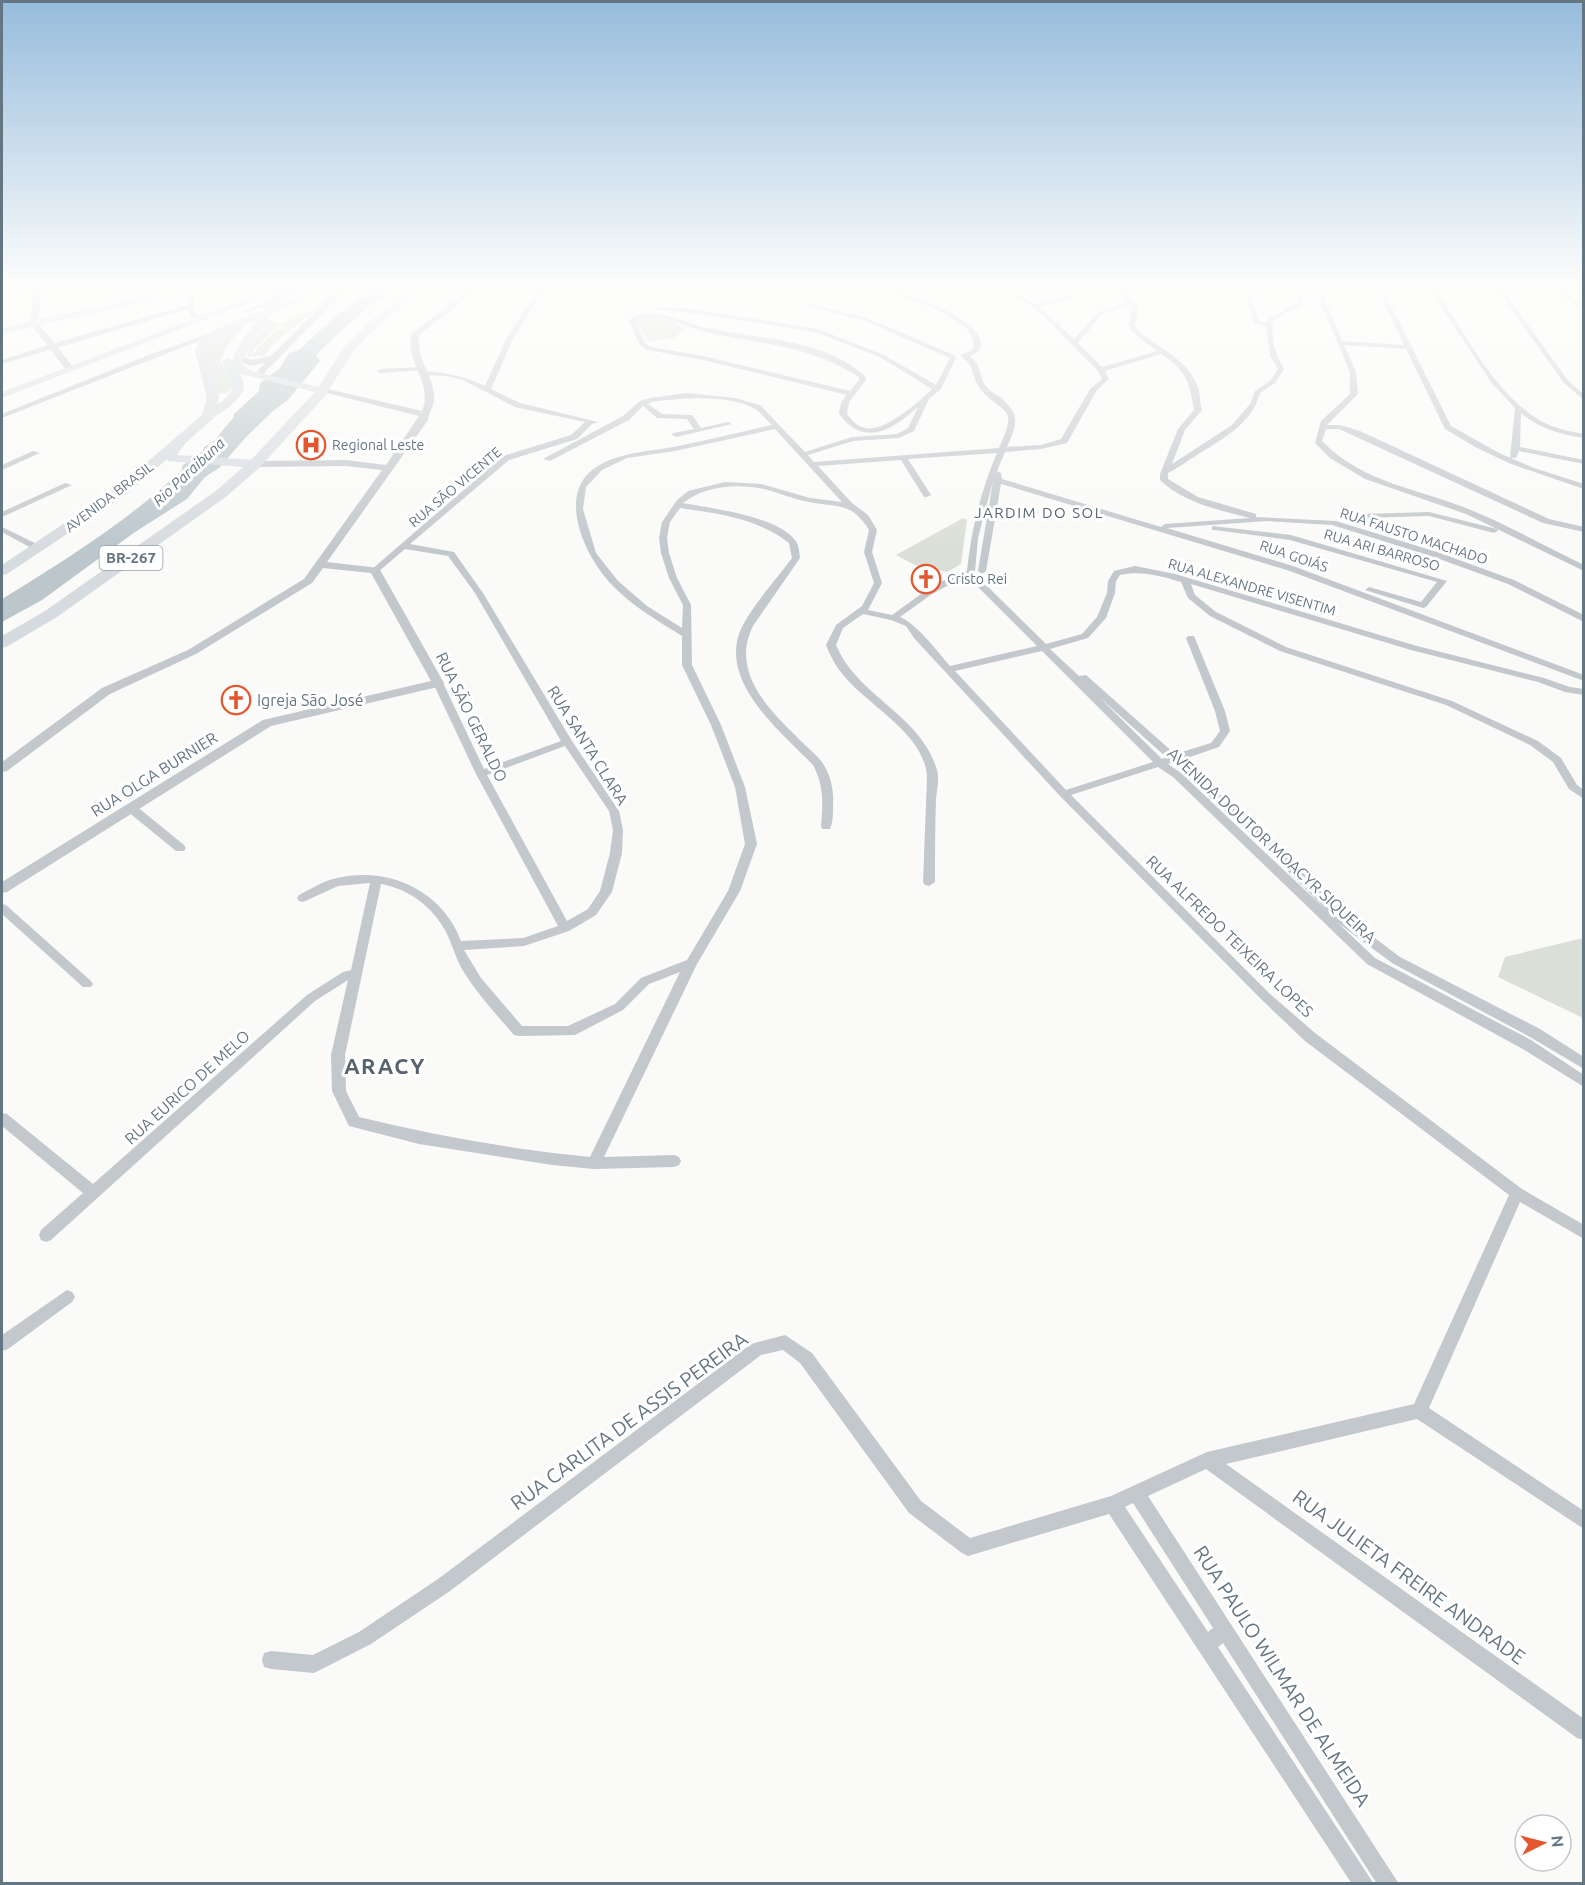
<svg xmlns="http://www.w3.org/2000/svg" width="1585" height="1885" font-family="Ubuntu,sans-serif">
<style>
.green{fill:#dadfd7}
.water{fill:#bbc7cb}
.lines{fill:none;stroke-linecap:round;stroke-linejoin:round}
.minor{fill:#c3c8cc;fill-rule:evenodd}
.tertiary{fill:#c3c8cc;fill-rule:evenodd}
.secondary{fill:#d6dbdf;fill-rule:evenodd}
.primary{fill:#d6dbdf;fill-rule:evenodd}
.trunk{fill:#d6dbdf;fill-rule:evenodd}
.rail{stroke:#a2aab0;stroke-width:2;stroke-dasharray:5 2;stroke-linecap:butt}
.labels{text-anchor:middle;stroke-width:6;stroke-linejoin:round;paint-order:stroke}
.far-poi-label{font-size:14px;fill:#657683;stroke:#fff;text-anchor:start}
.far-street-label{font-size:14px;fill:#657683;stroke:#fff}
.far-water-label{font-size:15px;font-style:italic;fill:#60757c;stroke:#fff}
.far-neighbourhood-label{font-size:15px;letter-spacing:1.5px;fill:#57646e;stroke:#fff}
.shield{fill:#fff;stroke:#939fa8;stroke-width:1.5}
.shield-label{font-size:15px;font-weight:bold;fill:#657683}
.poi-label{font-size:16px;fill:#657683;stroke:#fff;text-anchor:start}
.street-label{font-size:16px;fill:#657683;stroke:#fff}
.near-street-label{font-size:20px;fill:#657683;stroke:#fff}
.district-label{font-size:22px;font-weight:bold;letter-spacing:1.5px;fill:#57646e;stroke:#fff}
</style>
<rect width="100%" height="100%" fill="#fafaf8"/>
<g class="green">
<polygon points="709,287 817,287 818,290 800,291 796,287 742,294"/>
<polygon points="313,309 316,309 294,328 278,327 255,347 252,353 255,353 258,347 279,328 291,329 270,347 265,356 247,357 250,346 270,320 281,324"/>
<polygon points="648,316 669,320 686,329 673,338 648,342 636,322 642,317"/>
<polygon points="244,324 228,345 220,361 232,380 233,388 227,393 218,394 206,348 216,336"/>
<polygon points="963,518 967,520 961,564 947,572 915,565 896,555"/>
<polygon points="1583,938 1583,1018 1498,977 1505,957"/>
</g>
<path class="water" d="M377 287H396C367 307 341 330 316 355L320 361 288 400 273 411 246 437 219 468 205 477 187 499 135 532 42 600 2 622V599C64 561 128 521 182 470V466L203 451 204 447 213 442 233 418 234 414 259 391 260 383 280 368 289 353 299 350 337 315Z"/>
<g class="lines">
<g class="minor">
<polygon points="35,287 41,288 2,294 2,290"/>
<polygon points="190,287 196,287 193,306 196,315 205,318 205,320 191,317 188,309 2,364 2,360 48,345 187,305"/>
<path d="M536 287H542L541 294 513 339 491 389 520 403 598 422 592 424 577 439 509 460 410 544 454 552 483 593 572 741 619 811 623 830 622 853 612 892 596 915 569 931 524 946 464 950 481 978 522 1026H568L615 1004 641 978 687 960 728 891 745 844 735 787 711 725 682 665V636C658 621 632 606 612 585 585 557 554 492 598 466 623 451 650 452 678 446 709 440 740 432 772 425 766 420 761 412 755 409 730 394 679 398 652 402L648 404 662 414 692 415 701 428 728 422 732 424 676 437 672 435 673 433 694 429 687 419 657 418 643 406 629 420 550 461 543 459 623 416 640 401 650 398 687 393 735 398 760 405 805 452 852 437 897 434 908 428 918 407C892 430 865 448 839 414L841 402 847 395 703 360 648 350 640 345 628 320C654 304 681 323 708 328 759 339 824 339 865 376L866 380 849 402 847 414C852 420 856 426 865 428 884 433 919 402 932 389L880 357 815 332 686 312 657 310 655 309V307L686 308 818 329 884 355 936 385 950 358 863 320 807 306 810 304 867 318 954 355 956 358 941 389 929 399 914 431 899 438 853 441 808 455 814 462 999 448C1018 405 1006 417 981 390 975 383 974 372 969 364 967 360 962 358 960 355L969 352 974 347C977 314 900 301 882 287 901 287 992 324 980 348 977 353 974 355 969 356 979 361 980 376 985 385 988 390 995 394 1000 397 1021 415 1017 424 1007 447L1041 445 1061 439 1090 389 1102 379 1098 371 1041 313 1001 287H1007L1035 304 1067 296 1069 294 1065 287H1071L1075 294 1071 298 1039 307 1074 339 1098 312 1129 302 1113 287H1119L1139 306 1135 325 1138 331C1160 348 1191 361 1199 391 1200 397 1200 404 1202 410L1185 430 1172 464 1232 425 1250 404 1255 391 1270 381 1278 369 1270 356 1266 326 1254 323 1245 293 1236 287H1243L1250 291 1259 321 1267 323 1269 318 1297 303 1306 287H1312L1301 305 1274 320C1269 335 1276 356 1284 369L1275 383 1260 393C1252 424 1222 439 1197 455 1187 461 1178 468 1168 473V479L1198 497 1256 514V517L1336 521 1440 553 1514 580 1584 615V622L1508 584 1434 557 1332 525 1267 521 1167 528 1293 566 1584 675V681L1287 570 1001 484 986 571 982 574 978 571 993 481 978 538 975 571 932 594 900 617C917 624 937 651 950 666L1037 646 974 583V579H980L1046 644 1082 634 1097 617 1107 593 1108 581 1114 571 1135 566 1175 574 1417 646 1544 678 1570 687 1584 689V695L1565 692 1538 682 1411 650 1191 584 1195 595 1216 612 1286 647 1452 701 1538 741 1561 758 1577 785 1584 790V799L1569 789 1553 762 1530 745 1446 705 1280 651 1210 616 1188 598 1181 582C1161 576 1141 570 1120 575L1116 581 1115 593 1106 618 1088 638 1050 649 1079 676 1086 675 1175 754 1211 743 1220 731 1215 711 1186 638 1188 636H1194L1225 711 1230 731 1219 747 1181 760 1268 837 1343 914 1400 957 1540 1029 1584 1057V1069L1530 1037 1392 963 1338 923 1375 958 1531 1040 1584 1075V1087L1521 1048 1367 964 1173 777 1158 767 1071 795 1270 994 1315 1033 1522 1189 1584 1225V1239L1520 1202 1429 1408 1584 1511V1529L1417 1419 1226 1464 1584 1719V1740L1577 1738 1206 1469 1148 1496 1399 1884H1377L1223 1643 1218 1647 1374 1884H1352L1109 1514 968 1556 962 1553 909 1513 800 1363 783 1350 761 1355 450 1591 371 1644 314 1673 271 1669 264 1667 262 1660 264 1653 271 1651 313 1655 359 1632 438 1579 751 1344 785 1335 812 1353 921 1501 970 1538 1111 1496 1207 1452 1414 1404 1509 1195 1305 1041 1262 1000 1060 796 914 638 906 626 891 620 863 614 843 628 836 645C857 696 919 714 936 767 940 777 937 789 936 799 935 827 935 854 935 882L929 886 925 885 923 882 927 778C926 735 870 707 845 677 836 667 831 657 826 645L836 625 862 606 874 583 864 552 869 530C851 501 838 508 809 502 793 499 779 493 764 489 737 483 704 486 683 503 714 509 774 515 795 540 799 544 799 552 800 558L753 626C731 670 766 707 796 736 804 745 815 753 822 762 831 775 834 791 833 806 833 814 833 822 830 829H822L821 826C823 804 824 785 813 765 782 733 722 685 739 634 748 610 776 580 792 558L789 543C757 518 719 514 680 508L670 522 667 538 669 553 677 578 691 605 692 665 721 725 745 787 757 844 740 891 697 964 604 1157 674 1155 679 1157 681 1161 679 1165 674 1167 594 1169 552 1165 419 1144 349 1126 332 1091 331 1055 348 980 315 1001 51 1240 46 1242 41 1240 39 1235 41 1230 83 1193 2 1126V1113L7 1114 93 1184 307 995 343 972 351 970 370 883 338 886 303 902 299 901 297 898 299 895C311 889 323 881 337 878 388 866 442 890 461 941L523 938 558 926 476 774 433 683 438 680 443 683 484 769 561 741 475 593 448 556 405 549 378 572 371 570 503 456 571 435 585 422 515 407 463 380 446 376 421 375 418 373 421 371C445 372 464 376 485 386L506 339 535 294ZM1132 305 1129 325 1132 332 1157 351 1102 367 1078 343 1102 314ZM652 317C671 318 687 327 705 332 762 345 807 344 859 377V380L850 391 703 356 652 347 646 344 635 321ZM1161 354C1187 371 1189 381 1194 410L1178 429 1160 474V480C1184 503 1219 510 1250 518L1165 524 1161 527 1002 479 1001 473 997 471 1005 452 1041 449 1067 443 1097 390 1109 379 1105 371ZM775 429 842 502 810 498 761 484 725 482 688 491 677 500 662 522 659 538 661 553 669 578 683 605 682 628 647 606 618 581 596 553 583 509 586 487 602 470 627 458 675 451ZM997 453C981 490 971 530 967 571L935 584 892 615 868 610 882 583 872 552 877 530 868 515 852 503 818 466 901 460 924 497H927L931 495 908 459ZM1042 651 1153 762 1066 790 955 671ZM1098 696 1166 757 1162 759ZM565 746 609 811 613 830 610 853 600 891 588 909 567 921 487 775ZM1172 763 1260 843 1327 911 1181 773 1168 764ZM381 884C409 889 433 907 446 932 453 946 456 960 465 974 479 996 497 1015 514 1035L519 1036 575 1035 623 1010 649 984 680 972 590 1157C512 1149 435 1136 359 1117L346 1091 345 1055ZM1133 1503 1213 1628 1208 1632 1125 1507Z"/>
<polygon points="959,287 965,287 958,292 954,292 954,290"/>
<path d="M1314 287H1320L1342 341 1404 345 1382 299C1389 291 1396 287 1407 287L1394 293 1388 299 1451 426 1499 453 1534 468 1584 484V489L1511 464 1477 448 1445 429 1406 349 1344 345 1356 372 1358 394 1327 425H1340L1360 431 1549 519 1584 527V532L1543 523 1339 429H1326L1322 441C1364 484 1418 488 1471 510 1510 526 1546 547 1584 565V571L1466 514 1365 479 1330 458 1315 443 1321 421 1350 394V372Z"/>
<path d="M1428 287H1434C1464 330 1490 388 1536 418 1550 427 1566 431 1584 434V438C1560 434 1540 429 1521 413L1520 447 1584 460V464L1519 451 1516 458H1510L1515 408 1491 382Z"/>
<polygon points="1495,287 1501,287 1569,382 1584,394 1584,400 1565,384"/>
<polygon points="1554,287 1560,287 1570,298 1584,304 1584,309 1566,300"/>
<polygon points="214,332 219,333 2,418 2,414 151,354"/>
<polygon points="420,367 422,368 422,370 380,373 377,371 380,369"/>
<polygon points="33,451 40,453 2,470 2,465"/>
<polygon points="65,483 72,485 2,517 2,512"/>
<polygon points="1429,512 1497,529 1498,531 1494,533 1429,516 1363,518 1359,516 1363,514"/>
<polygon points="1212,526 1291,535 1447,581 1426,607 1423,608 1365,590 1369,587 1421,602 1437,582 1290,540 1215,530 1212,530"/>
<polygon points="2,527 41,546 42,548 35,550 2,532"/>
<polygon points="131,804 135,805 184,845 186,848 184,851 176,851 127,811 126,808"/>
<polygon points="2,904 6,905 91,981 93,984 91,987 83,987 2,914"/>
<polygon points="67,1290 72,1292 75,1297 72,1302 8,1349 2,1351 2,1335"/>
</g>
<g class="tertiary">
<polygon points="34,287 42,287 38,323 73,367 73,371 67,371 30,323"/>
<polygon points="344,287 352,287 338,298 265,372 263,379 256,377 257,371 265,363 250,366 234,358 238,355 251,360 271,356 332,294"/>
<path d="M473 287H481L420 334C414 358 434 374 434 397 435 405 429 412 428 420L327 562 379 568 444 683 442 686 271 726 7 892 2 893V882L263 720 431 681 371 573 323 568 312 583 196 654 110 694 7 771 2 772V762L102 688 188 650 304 579 382 470 346 466 255 467 250 464 255 461 346 460 386 465 419 416 319 391 323 388 422 411C434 384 404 361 412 333Z"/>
</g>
<g class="secondary">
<polygon points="173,287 185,287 160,298 2,334 2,328 154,294"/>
<polygon points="278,287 290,287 2,398 2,392"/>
</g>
<g class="primary">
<path d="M274 287H284L283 292 292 287H303L281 302 249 347 243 365 251 371 327 389 329 391 323 394 240 374C242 378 244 383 244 388 242 399 215 421 204 419V413L224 400 232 390 231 379 222 361 228 358 233 360C240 331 270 317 274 287Z"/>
<polygon points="181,437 187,441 177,455 255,460 261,464 255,468 168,461 165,454 177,438"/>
</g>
<g class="trunk">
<polygon points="324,287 337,287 224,333 212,342 207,351 219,398 213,419 127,494 7,574 2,575 2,565 117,488 202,415 207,398 195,351 201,339 216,329"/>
<polygon points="415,287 427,287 382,322 354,350 325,396 260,467 227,496 57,617 8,646 2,648 2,636 45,611 217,490 250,461 316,391 345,346 374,318"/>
</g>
<polyline class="rail" points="245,312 309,287"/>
</g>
<linearGradient id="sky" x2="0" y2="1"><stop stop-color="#96bcdc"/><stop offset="0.52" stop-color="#fdfdfc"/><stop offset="1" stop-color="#fdfdfc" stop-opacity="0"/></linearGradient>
<rect width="1585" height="550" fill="url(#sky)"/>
<defs>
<g id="hospital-ring" transform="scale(1.5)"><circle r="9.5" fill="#fff" stroke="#e4572e" stroke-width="1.5"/><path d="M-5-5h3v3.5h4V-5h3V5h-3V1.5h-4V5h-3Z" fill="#e4572e"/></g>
<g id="church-ring" transform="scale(1.5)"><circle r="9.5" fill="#fff" stroke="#e4572e" stroke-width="1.5"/><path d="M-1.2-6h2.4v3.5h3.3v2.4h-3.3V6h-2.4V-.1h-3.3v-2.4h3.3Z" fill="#e4572e"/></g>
</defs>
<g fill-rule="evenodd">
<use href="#hospital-ring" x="311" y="445"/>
<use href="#church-ring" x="926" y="579"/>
<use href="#church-ring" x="236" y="700"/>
</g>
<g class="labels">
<g class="far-poi-label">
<text x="332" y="450">Regional Leste</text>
<text x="947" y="584">Cristo Rei</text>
</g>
<g class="far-street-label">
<text transform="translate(455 487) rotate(-40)" y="5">RUA SÃO VICENTE</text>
<text transform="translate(109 497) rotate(-37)" y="5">AVENIDA BRASIL</text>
<text transform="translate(1414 536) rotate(18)" y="5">RUA FAUSTO MACHADO</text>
<text transform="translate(1382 550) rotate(16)" y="5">RUA ARI BARROSO</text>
<text transform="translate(1294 556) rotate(19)" y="5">RUA GOIÁS</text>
<text transform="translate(1252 587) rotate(16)" y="5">RUA ALEXANDRE VISENTIM</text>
</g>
<g class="far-water-label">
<text transform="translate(189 472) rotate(-43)" y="5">Rio Paraibuna</text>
</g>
<g class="far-neighbourhood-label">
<text x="1039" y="518">JARDIM DO SOL</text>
</g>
<rect class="shield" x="99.5" y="546" width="63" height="24" rx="4.5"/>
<g class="shield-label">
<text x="131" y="563">BR-267</text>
</g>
<g class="poi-label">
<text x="257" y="706">Igreja São José</text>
</g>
<g class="street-label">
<text transform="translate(472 717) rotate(64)" y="6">RUA SÃO GERALDO</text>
<text transform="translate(588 745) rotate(58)" y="6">RUA SANTA CLARA</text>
<text transform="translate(154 774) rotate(-32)" y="6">RUA OLGA BURNIER</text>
<text transform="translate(1272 845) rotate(43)" y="6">AVENIDA DOUTOR MOACYR SIQUEIRA</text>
<text transform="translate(1230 936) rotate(44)" y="6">RUA ALFREDO TEIXEIRA LOPES</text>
<text transform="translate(187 1087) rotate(-42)" y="6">RUA EURICO DE MELO</text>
</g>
<g class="near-street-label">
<text transform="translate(629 1421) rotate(-36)" y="7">RUA CARLITA DE ASSIS PEREIRA</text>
<text transform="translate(1409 1577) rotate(36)" y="7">RUA JULIETA FREIRE ANDRADE</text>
<text transform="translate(1282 1676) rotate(57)" y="7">RUA PAULO WILMAR DE ALMEIDA</text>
</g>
<g class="district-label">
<text x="385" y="1074">ARACY</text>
</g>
</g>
<rect width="1585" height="1885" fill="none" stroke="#657683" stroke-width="6"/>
<g transform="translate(1543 1843) rotate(84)"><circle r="28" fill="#ffffff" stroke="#c1c8cd" stroke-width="1.5"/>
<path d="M0-4.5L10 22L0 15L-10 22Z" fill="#e4572e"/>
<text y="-9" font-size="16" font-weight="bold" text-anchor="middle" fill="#657683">N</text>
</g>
</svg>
